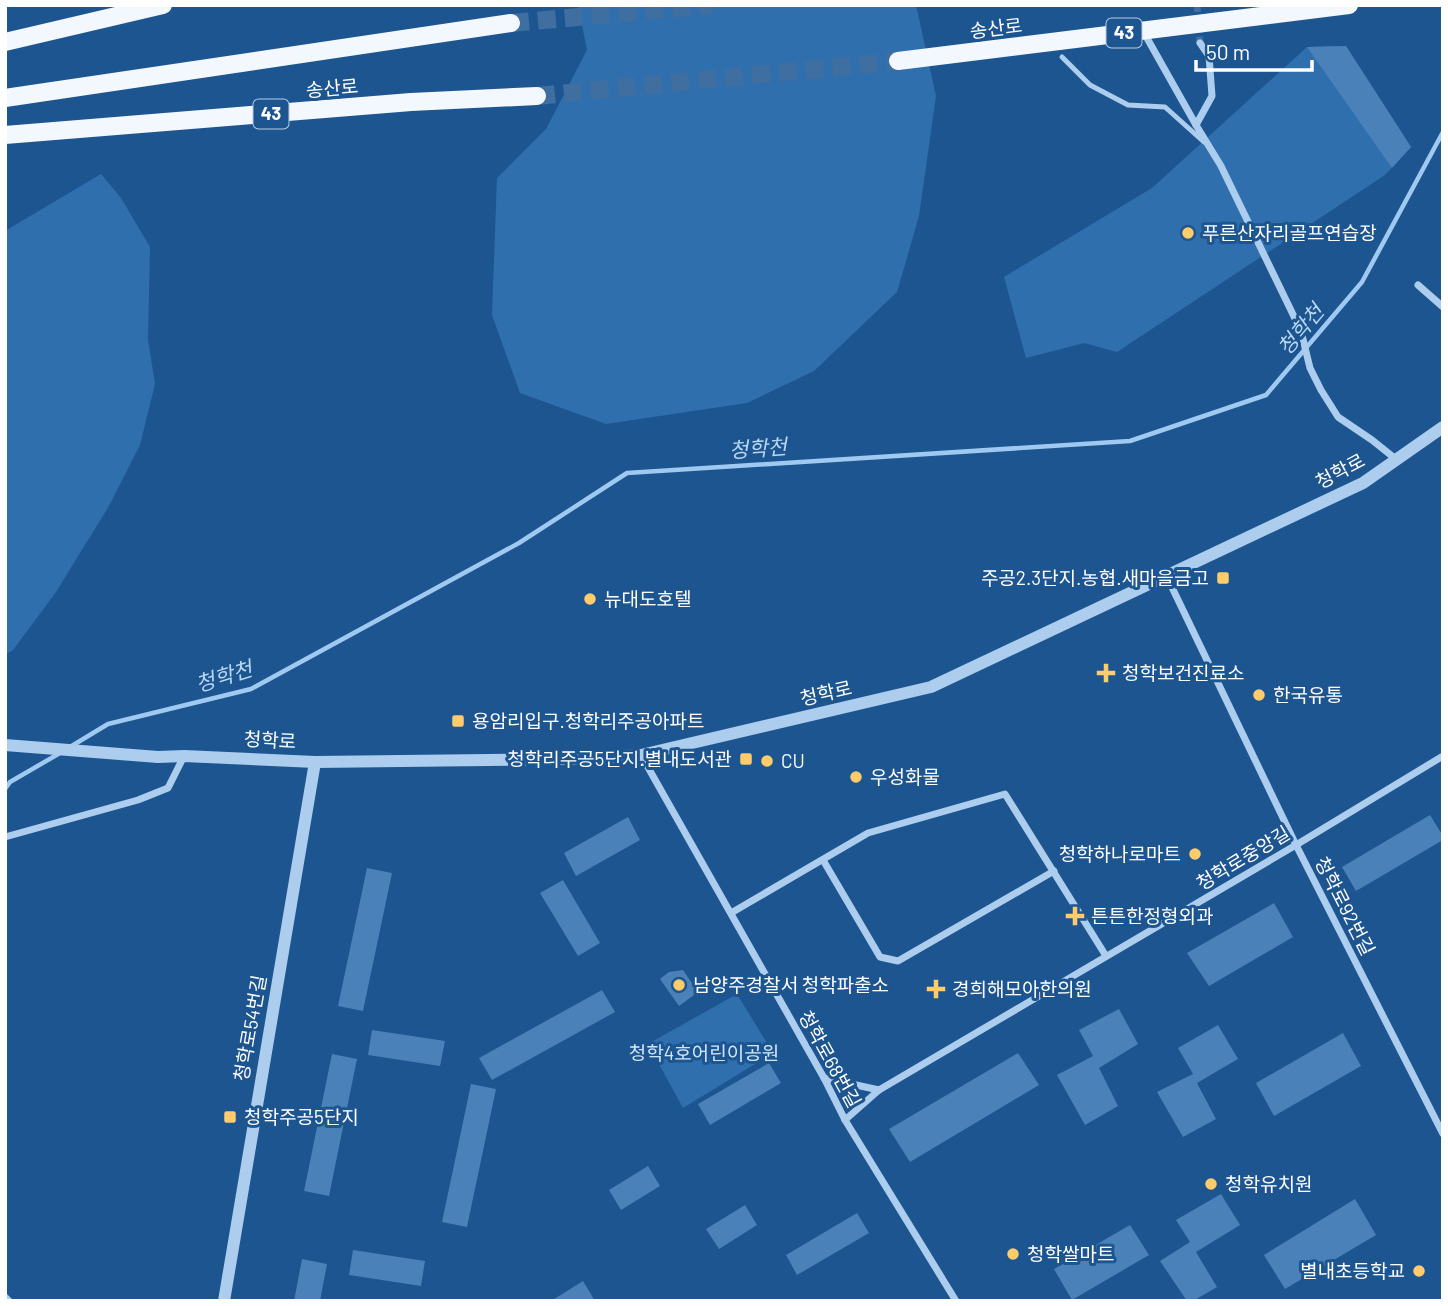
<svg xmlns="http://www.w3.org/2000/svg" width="1448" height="1306" font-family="Barlow,'Noto Sans KR',sans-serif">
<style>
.green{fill:#306fae}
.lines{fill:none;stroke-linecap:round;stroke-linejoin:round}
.stream{stroke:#9fc9f0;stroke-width:4.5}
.building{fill:#4a81b9}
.minor-tunnel{stroke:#3f6ea1;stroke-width:7;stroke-dasharray:7 3.5;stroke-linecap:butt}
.primary-tunnel{stroke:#3f6ea1;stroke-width:18;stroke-dasharray:18 9;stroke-linecap:butt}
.service{stroke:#accdee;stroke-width:5}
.minor{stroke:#accdee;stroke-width:7}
.tertiary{stroke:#accdee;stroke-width:12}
.primary{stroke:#f3f8ff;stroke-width:18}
.poi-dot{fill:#fecc6a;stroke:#1d5590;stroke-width:2.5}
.labels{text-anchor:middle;stroke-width:6;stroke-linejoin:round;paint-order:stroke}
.shield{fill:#1d5590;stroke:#bbccde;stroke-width:2}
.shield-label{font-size:18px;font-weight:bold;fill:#fff}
.street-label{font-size:19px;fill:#fff;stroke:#1d5590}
.poi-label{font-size:19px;fill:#fff;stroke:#1d5590;text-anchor:start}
.park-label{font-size:19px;fill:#d2e6fa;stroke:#1d5590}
.water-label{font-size:21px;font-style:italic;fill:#b8d7f5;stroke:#1d5590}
</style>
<rect width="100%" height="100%" fill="#1d5590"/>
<g class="green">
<polygon points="578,5 916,5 936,96 919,216 897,292 814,371 747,403 606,424 520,393 492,315 497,178 546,129 587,50"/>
<polygon points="1346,46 1411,147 1385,175 1117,352 1084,343 1026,358 1004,277 1152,188 1307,47"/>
<polygon points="101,174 121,198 150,247 148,340 155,384 140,445 109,506 56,592 13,650 5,655 5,231"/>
<polygon points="737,994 773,1053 683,1108 648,1044"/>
</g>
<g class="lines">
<g class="stream">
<polyline points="70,747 108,724 251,689 519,543 627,473 1130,441 1266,395 1362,282 1443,132"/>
<polyline points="5,789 10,782 60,753"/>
</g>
</g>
<g class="building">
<polygon points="1346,46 1411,147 1392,168 1307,47"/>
<polygon points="1430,815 1443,836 1443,840 1356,891 1342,867"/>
<polygon points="628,817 640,840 576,876 564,853"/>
<polygon points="367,868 392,873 363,1011 338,1006"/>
<polygon points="563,880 600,943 578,956 540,893"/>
<polygon points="1274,903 1293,937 1209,986 1187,953"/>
<polygon points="683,970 698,992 679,1006 660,979 669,972"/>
<polygon points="602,990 615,1012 492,1080 479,1058"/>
<polygon points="1119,1009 1138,1044 1099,1068 1118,1106 1085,1125 1057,1075 1093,1056 1079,1030"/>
<polygon points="1218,1025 1238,1059 1197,1083 1216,1119 1183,1137 1157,1092 1193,1074 1178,1048"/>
<polygon points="372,1030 445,1041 440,1066 368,1055"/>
<polygon points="1343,1033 1361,1066 1274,1116 1256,1083"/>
<polygon points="1018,1053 1039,1085 910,1162 889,1129"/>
<polygon points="332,1054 357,1059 329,1196 304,1191"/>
<polygon points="769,1063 781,1083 710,1125 698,1104"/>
<polygon points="471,1084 496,1089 467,1227 442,1222"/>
<polygon points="648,1166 660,1186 621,1210 609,1190"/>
<polygon points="1221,1194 1240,1225 1196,1252 1217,1287 1193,1301 1187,1301 1160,1261 1190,1242 1176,1220"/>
<polygon points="1355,1199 1376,1235 1285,1289 1264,1255"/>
<polygon points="745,1205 757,1225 719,1249 706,1229"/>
<polygon points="857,1213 869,1233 797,1275 786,1255"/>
<polygon points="1130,1225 1149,1255 1072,1300 1054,1269"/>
<polygon points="353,1250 425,1261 421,1286 349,1275"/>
<polygon points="302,1259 327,1264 320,1301 294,1301"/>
<polygon points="583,1281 595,1301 551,1301"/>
</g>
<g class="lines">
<polyline class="minor-tunnel" points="1197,5 1200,43"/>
<g class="primary-tunnel">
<polyline points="511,23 712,5"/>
<polyline points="537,96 898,61"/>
</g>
<polyline class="service" points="1062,57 1090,85 1128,105 1165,107 1204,142"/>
<g class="minor">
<polyline points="1143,31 1196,125 1221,166 1301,331 1310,368 1321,390 1338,417 1372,440 1397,460"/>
<polyline points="1196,125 1212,96 1209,56 1200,43"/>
<polyline points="1418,285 1443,307"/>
<polyline points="1167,577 1296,845 1443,1134"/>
<polyline points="641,755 824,1078 845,1120 956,1301"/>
<polyline points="5,837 138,800 168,788 184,756"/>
<polyline points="823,860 880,957 898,961 1054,871"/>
<polyline points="731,913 868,833 1005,794 1106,956"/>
<polyline points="824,1078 879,1090"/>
<polyline points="845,1120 879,1090 1296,845 1443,756"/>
<polyline points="5,1297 9,1301"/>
</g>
<g class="tertiary">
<polyline points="5,745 158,757 184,756 315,762 569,759 641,755 931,687 1363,483 1443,427"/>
<polyline points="224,1301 315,762"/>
</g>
<g class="primary">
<polyline points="5,42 163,5"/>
<polyline points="898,61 1349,5"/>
<polyline points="5,98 511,23"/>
<polyline points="5,135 411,102 537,96"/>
</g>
</g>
<g class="poi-dot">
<circle cx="1188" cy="233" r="7"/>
<rect x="1216" y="571" width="14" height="14" rx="3.5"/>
<circle cx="590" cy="599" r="7"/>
<path d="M1102.5 662.5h7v7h7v7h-7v7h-7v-7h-7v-7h7z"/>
<circle cx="1259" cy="695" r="7"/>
<rect x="451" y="714" width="14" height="14" rx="3.5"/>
<rect x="739" y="752" width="14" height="14" rx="3.5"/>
<circle cx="767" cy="761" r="7"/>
<circle cx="856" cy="777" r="7"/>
<circle cx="1195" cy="854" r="7"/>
<path d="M1071.5 905.5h7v7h7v7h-7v7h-7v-7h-7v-7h7z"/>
<circle cx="679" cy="985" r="7"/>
<path d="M932.5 978.5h7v7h7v7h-7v7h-7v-7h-7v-7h7z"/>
<rect x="223" y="1110" width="14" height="14" rx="3.5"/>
<circle cx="1211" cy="1184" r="7"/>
<circle cx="1013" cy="1254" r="7"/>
<circle cx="1419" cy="1271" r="7"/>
</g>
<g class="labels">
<g class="shield">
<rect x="1106.5" y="18.5" width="35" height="29" rx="5"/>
<rect x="253.5" y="99.5" width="35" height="29" rx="5"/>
</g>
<g class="shield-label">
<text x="1124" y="39">43</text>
<text x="271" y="120">43</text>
</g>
<g class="street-label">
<text transform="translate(996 28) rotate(-7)" y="7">송산로</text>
<text transform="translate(332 88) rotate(-5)" y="7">송산로</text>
<text transform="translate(1340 471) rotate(-28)" y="7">청학로</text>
<text transform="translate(826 693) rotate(-13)" y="7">청학로</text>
<text transform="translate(270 740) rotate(3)" y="7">청학로</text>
<text transform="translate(1243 858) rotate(-31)" y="7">청학로중앙길</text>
<text transform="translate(1345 906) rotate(63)" y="7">청학로92번길</text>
<text transform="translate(250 1028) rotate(-80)" y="7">청학로54번길</text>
<text transform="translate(830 1059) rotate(61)" y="7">청학로68번길</text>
</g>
<g class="poi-label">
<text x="1202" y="240">푸른산자리골프연습장</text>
<text x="1209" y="585" text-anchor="end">주공2.3단지.농협.새마을금고</text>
<text x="604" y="606">뉴대도호텔</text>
<text x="1122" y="680">청학보건진료소</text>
<text x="1273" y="702">한국유통</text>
<text x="472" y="728">용암리입구.청학리주공아파트</text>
<text x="732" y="766" text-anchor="end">청학리주공5단지.별내도서관</text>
<text x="781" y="768">CU</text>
<text x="870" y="784">우성화물</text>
<text x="1181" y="861" text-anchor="end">청학하나로마트</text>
<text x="1091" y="923">튼튼한정형외과</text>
<text x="693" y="992">남양주경찰서 청학파출소</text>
<text x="952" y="996">경희해모아한의원</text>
<text x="244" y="1124">청학주공5단지</text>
<text x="1225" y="1191">청학유치원</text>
<text x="1027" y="1261">청학쌀마트</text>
<text x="1405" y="1278" text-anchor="end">별내초등학교</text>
</g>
<g class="park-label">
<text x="704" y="1060">청학4호어린이공원</text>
</g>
<g class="water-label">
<text transform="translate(1301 330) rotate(-50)" y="7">청학천</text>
<text transform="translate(758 449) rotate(-4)" y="7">청학천</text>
<text transform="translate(224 677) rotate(-17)" y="7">청학천</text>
</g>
</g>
<rect width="1448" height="1306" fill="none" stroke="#ffffff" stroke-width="14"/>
<path d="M1196 60v10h116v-10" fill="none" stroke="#ffffff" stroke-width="3.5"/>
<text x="1206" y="60" font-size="21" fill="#ffffff" stroke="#1d5590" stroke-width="5" paint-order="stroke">50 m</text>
</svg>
